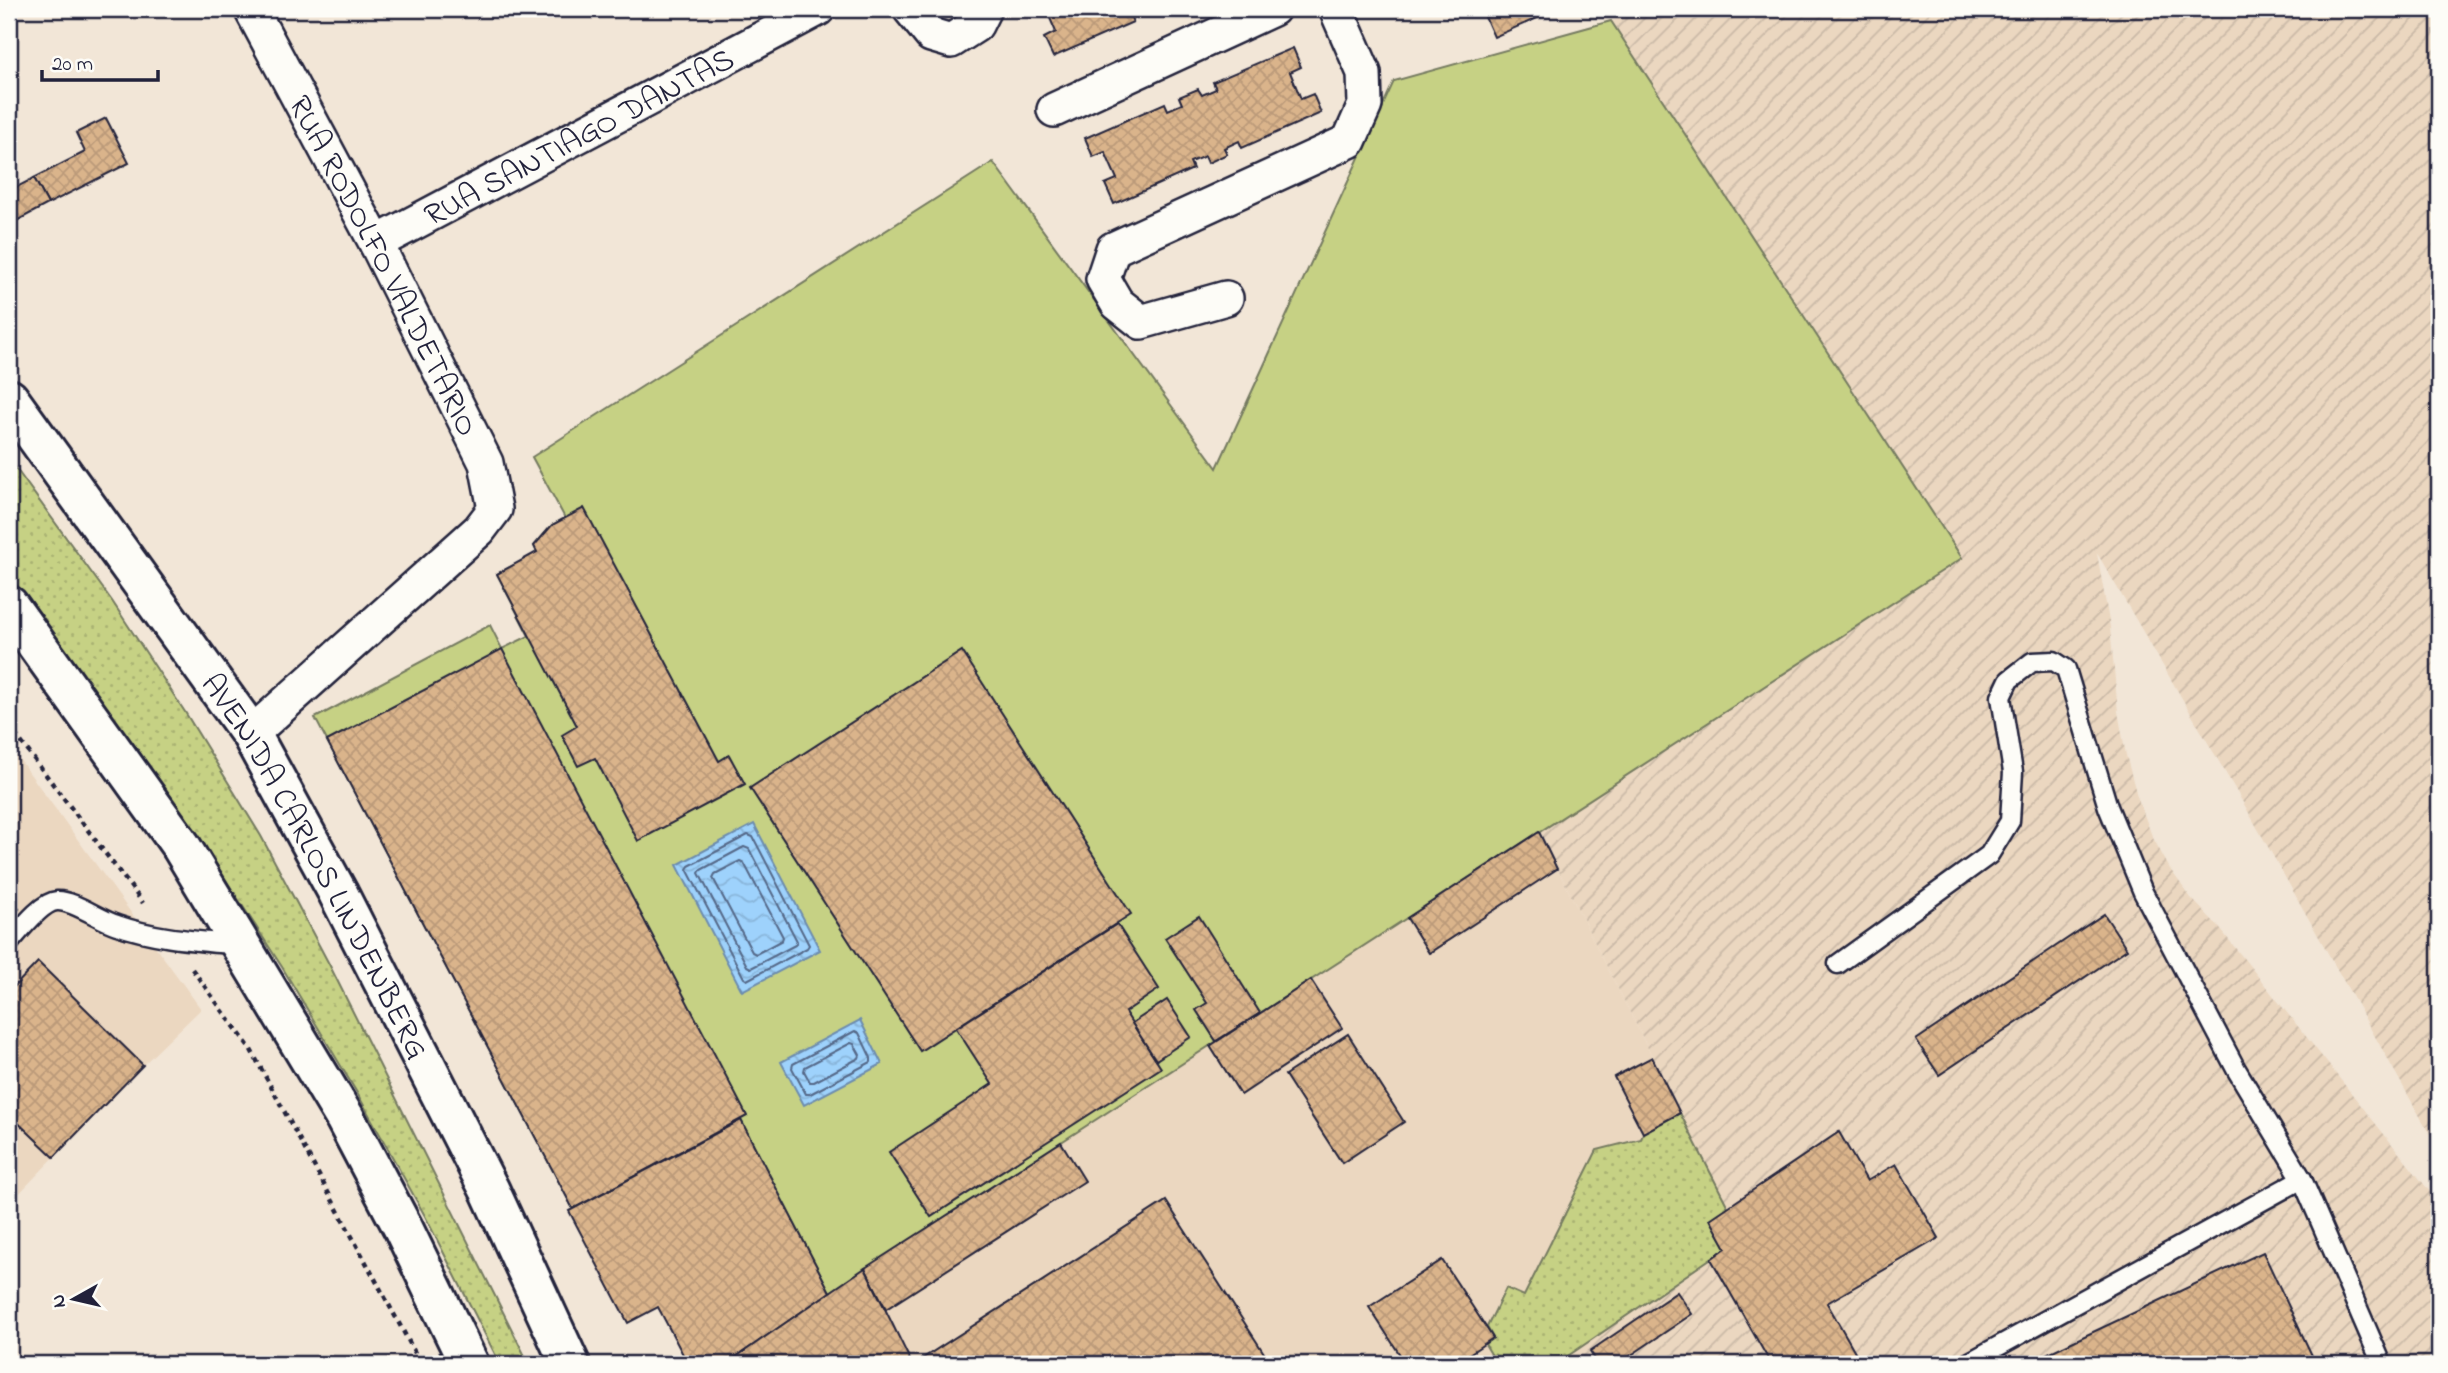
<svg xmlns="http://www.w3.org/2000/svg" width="2448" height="1373" font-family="'Indie Flower',sans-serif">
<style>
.built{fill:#ebd7c0}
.industrial{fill:url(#industrial-furrows)}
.grass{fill:url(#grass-dots);stroke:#747a60;stroke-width:2}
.pitch{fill:#c6d184;stroke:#747a60;stroke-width:2}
.water{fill:url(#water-waves);stroke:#6c8caf;stroke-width:2}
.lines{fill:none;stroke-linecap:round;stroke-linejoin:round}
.shore{stroke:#546888;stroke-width:2}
.building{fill:url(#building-cross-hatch);stroke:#22223b;stroke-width:2}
.service-casing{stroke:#22223b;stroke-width:23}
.minor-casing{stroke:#22223b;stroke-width:38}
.primary-casing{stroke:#22223b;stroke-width:44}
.path{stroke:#22223b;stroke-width:4.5;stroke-dasharray:5 5;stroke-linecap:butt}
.service{stroke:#fdfcf7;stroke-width:18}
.minor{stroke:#fdfcf7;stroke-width:33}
.primary{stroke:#fdfcf7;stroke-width:38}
.labels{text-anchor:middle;stroke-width:6;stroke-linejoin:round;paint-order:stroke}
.street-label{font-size:32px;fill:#22223b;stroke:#fdfcf7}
</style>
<defs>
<pattern id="industrial-furrows" width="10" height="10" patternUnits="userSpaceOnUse" patternTransform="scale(1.75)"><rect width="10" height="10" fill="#ebd7c0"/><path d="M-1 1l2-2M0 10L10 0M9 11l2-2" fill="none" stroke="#c9b8a6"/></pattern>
<pattern id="grass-dots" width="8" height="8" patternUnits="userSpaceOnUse" patternTransform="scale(1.75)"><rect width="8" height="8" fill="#c6d184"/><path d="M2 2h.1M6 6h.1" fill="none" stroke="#aab373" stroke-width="1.8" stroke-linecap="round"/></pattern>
<pattern id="water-waves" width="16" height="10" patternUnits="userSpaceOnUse" patternTransform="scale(1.75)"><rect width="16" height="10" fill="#9ed2fc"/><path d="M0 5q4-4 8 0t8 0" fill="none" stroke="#88b4d9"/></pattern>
<pattern id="building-cross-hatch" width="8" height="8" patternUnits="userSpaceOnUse" patternTransform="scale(1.75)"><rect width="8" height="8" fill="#dab48b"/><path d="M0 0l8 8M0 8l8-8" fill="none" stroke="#bb9a79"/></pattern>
</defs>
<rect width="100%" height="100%" fill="#f2e6d7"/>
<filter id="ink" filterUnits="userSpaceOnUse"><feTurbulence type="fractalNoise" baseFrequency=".0143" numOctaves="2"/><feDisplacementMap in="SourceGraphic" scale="14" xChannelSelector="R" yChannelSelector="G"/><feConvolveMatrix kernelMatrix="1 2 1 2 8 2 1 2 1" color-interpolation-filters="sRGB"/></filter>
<g filter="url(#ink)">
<g class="built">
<polygon points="9,745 201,1009 143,1065 9,1204"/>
<polygon points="1539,832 1728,1207 1556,1364 726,1364 865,1268"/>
</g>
<polygon class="industrial" points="1655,9 2439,9 2439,1150 2245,806 2097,553 2110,627 2118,712 2126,755 2137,796 2152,836 2170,869 2191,898 2217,925 2439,1203 2439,1364 1556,1364 1711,1259 1728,1207 1539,832 1962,558 1611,21"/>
<g class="grass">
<polygon points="9,459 112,601 185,712 261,836 329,964 529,1364 500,1364 425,1216 357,1093 282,967 202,843 9,574"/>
<polygon points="1680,1113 1728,1207 1726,1248 1556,1364 1497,1364 1485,1344 1493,1338 1487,1327 1506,1288 1524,1296 1597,1150 1641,1139 1643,1133"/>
</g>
<polygon class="pitch" points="1611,21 1962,558 830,1292 741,1120 573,1209 315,718 490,625 502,649 529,636 497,574 537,553 534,546 552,525 565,518 532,457 993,162 1217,468 1394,81"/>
<g class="water">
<polygon points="754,824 820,950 742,991 677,865"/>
<polygon points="860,1020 882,1064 804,1105 781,1062"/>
</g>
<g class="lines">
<g class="shore">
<polygon points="748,835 753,837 809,945 807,948 747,980 744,978 687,869 689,866"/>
<polygon points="744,847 749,849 797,941 795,945 751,968 747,966 699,873 701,870"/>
<polygon points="740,861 744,863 783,937 782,940 756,954 752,952 713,878 715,874"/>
<polygon points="855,1031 859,1033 871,1058 871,1062 810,1094 806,1094 792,1068 793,1064"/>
<polygon points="851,1043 854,1044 860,1055 859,1058 814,1082 810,1082 804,1071 805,1067"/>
</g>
</g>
<g class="building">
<polygon points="1046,9 1163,9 1147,16 1144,9 1130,15 1133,22 1053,57 1044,38 1056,32"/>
<polygon points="1496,9 1558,9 1494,37 1485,17 1497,12"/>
<polygon points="1293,48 1301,67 1290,72 1301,99 1313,94 1321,113 1242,148 1239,141 1224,148 1227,154 1208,163 1205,156 1190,162 1193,169 1114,204 1105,184 1117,179 1105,152 1093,157 1085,138 1165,103 1168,110 1182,104 1179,97 1198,89 1202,95 1216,89 1213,82"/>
<polygon points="106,118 129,163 48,204 34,178 85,152 76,133"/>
<polygon points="34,178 48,204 9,225 9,191"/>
<polygon points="584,508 719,761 729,755 745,784 638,841 595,758 578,766 562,735 577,726 497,574 537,552 534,546 552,525"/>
<polygon points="502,649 747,1116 573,1209 327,741"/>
<polygon points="962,651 1131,914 920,1051 750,788"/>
<polygon points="1539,832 1557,869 1429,953 1407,918"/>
<polygon points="9,897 19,909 9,919"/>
<polygon points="2104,914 2127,949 1939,1075 1916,1040"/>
<polygon points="1199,916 1260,1013 1216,1041 1196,1010 1207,1003 1165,938"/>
<polygon points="1117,924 1159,989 1125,1012 1161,1068 931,1217 889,1152 992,1084 956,1028"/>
<polygon points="38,962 143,1065 54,1157 9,1114 9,992"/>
<polygon points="1311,980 1342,1028 1241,1095 1210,1046"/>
<polygon points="1167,1000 1191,1037 1156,1060 1132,1023"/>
<polygon points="1348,1034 1404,1122 1342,1163 1285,1075"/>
<polygon points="1652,1057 1680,1113 1643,1133 1614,1077"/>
<polygon points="741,1120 830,1292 726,1364 688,1364 658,1307 628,1323 569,1211"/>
<polygon points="1839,1132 1867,1181 1896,1164 1939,1238 1827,1303 1858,1357 1844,1364 1771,1364 1711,1259 1726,1248 1710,1219"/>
<polygon points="1061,1142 1085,1181 886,1309 865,1268"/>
<polygon points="1166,1201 1271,1364 914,1364"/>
<polygon points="2263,1252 2316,1364 2025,1364"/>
<polygon points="1442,1260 1493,1338 1454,1364 1406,1364 1369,1307"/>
<polygon points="865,1268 912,1364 726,1364 830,1292"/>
<polygon points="1677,1292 1692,1314 1618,1364 1598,1364 1590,1351"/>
</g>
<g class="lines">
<g class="service-casing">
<g id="service">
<path d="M9 943C19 932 41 902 57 901 73 900 100 920 117 925 157 939 199 941 241 945"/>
<polyline points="1838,964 1989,855 2010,821 2013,772 2001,697 2009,680 2032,662 2054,661 2066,669 2108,807 2143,892 2236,1069 2302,1179 2382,1364"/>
<polyline points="1966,1364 2302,1179"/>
</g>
</g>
<g class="minor-casing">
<g id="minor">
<path id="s1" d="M251 9 376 243 486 463 495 509 479 530 251 734"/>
<polyline points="910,9 931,35 951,41 976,25 984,9"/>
<polyline points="1054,110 1273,9"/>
<path id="s2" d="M376 243 818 9"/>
<polyline points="1226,298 1141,322 1117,303 1103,279 1113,249 1349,141 1365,105 1364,73 1336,9"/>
</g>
</g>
<g class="primary-casing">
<g id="primary">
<path id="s3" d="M9 399 251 734 338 893 490 1191 570 1364"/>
<polyline points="9,606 181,846 345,1118 403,1228 469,1364"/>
</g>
</g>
<g class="path">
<polyline points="9,726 143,903"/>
<polyline points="192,969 250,1048 421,1364"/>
</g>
<use href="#service" class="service"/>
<use href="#minor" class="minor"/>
<use href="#primary" class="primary"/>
</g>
</g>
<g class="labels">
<g class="street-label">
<text dy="11" stroke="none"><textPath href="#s2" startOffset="229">RUA SANTIAGO DANTAS</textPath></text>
<text dy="11" stroke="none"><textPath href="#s1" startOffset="289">RUA RODOLFO VALDETARIO</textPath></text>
<text dy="11" stroke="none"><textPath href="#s3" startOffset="560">AVENIDA CARLOS LINDENBERG</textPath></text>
</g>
</g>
<rect width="2448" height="1373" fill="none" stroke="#fdfcf7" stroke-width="35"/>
<rect x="18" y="18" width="2413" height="1338" fill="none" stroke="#22223b" stroke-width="2.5" filter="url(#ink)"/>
<g transform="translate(74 1299) rotate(262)" stroke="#fdfcf7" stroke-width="5" paint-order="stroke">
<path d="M0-5L12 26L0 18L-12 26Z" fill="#22223b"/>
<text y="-10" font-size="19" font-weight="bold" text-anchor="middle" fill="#22223b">N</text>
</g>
<path d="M42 70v10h116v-10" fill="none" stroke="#22223b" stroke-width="3.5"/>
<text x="52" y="70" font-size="21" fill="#22223b" stroke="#fdfcf7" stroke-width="5" paint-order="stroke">20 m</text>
</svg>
